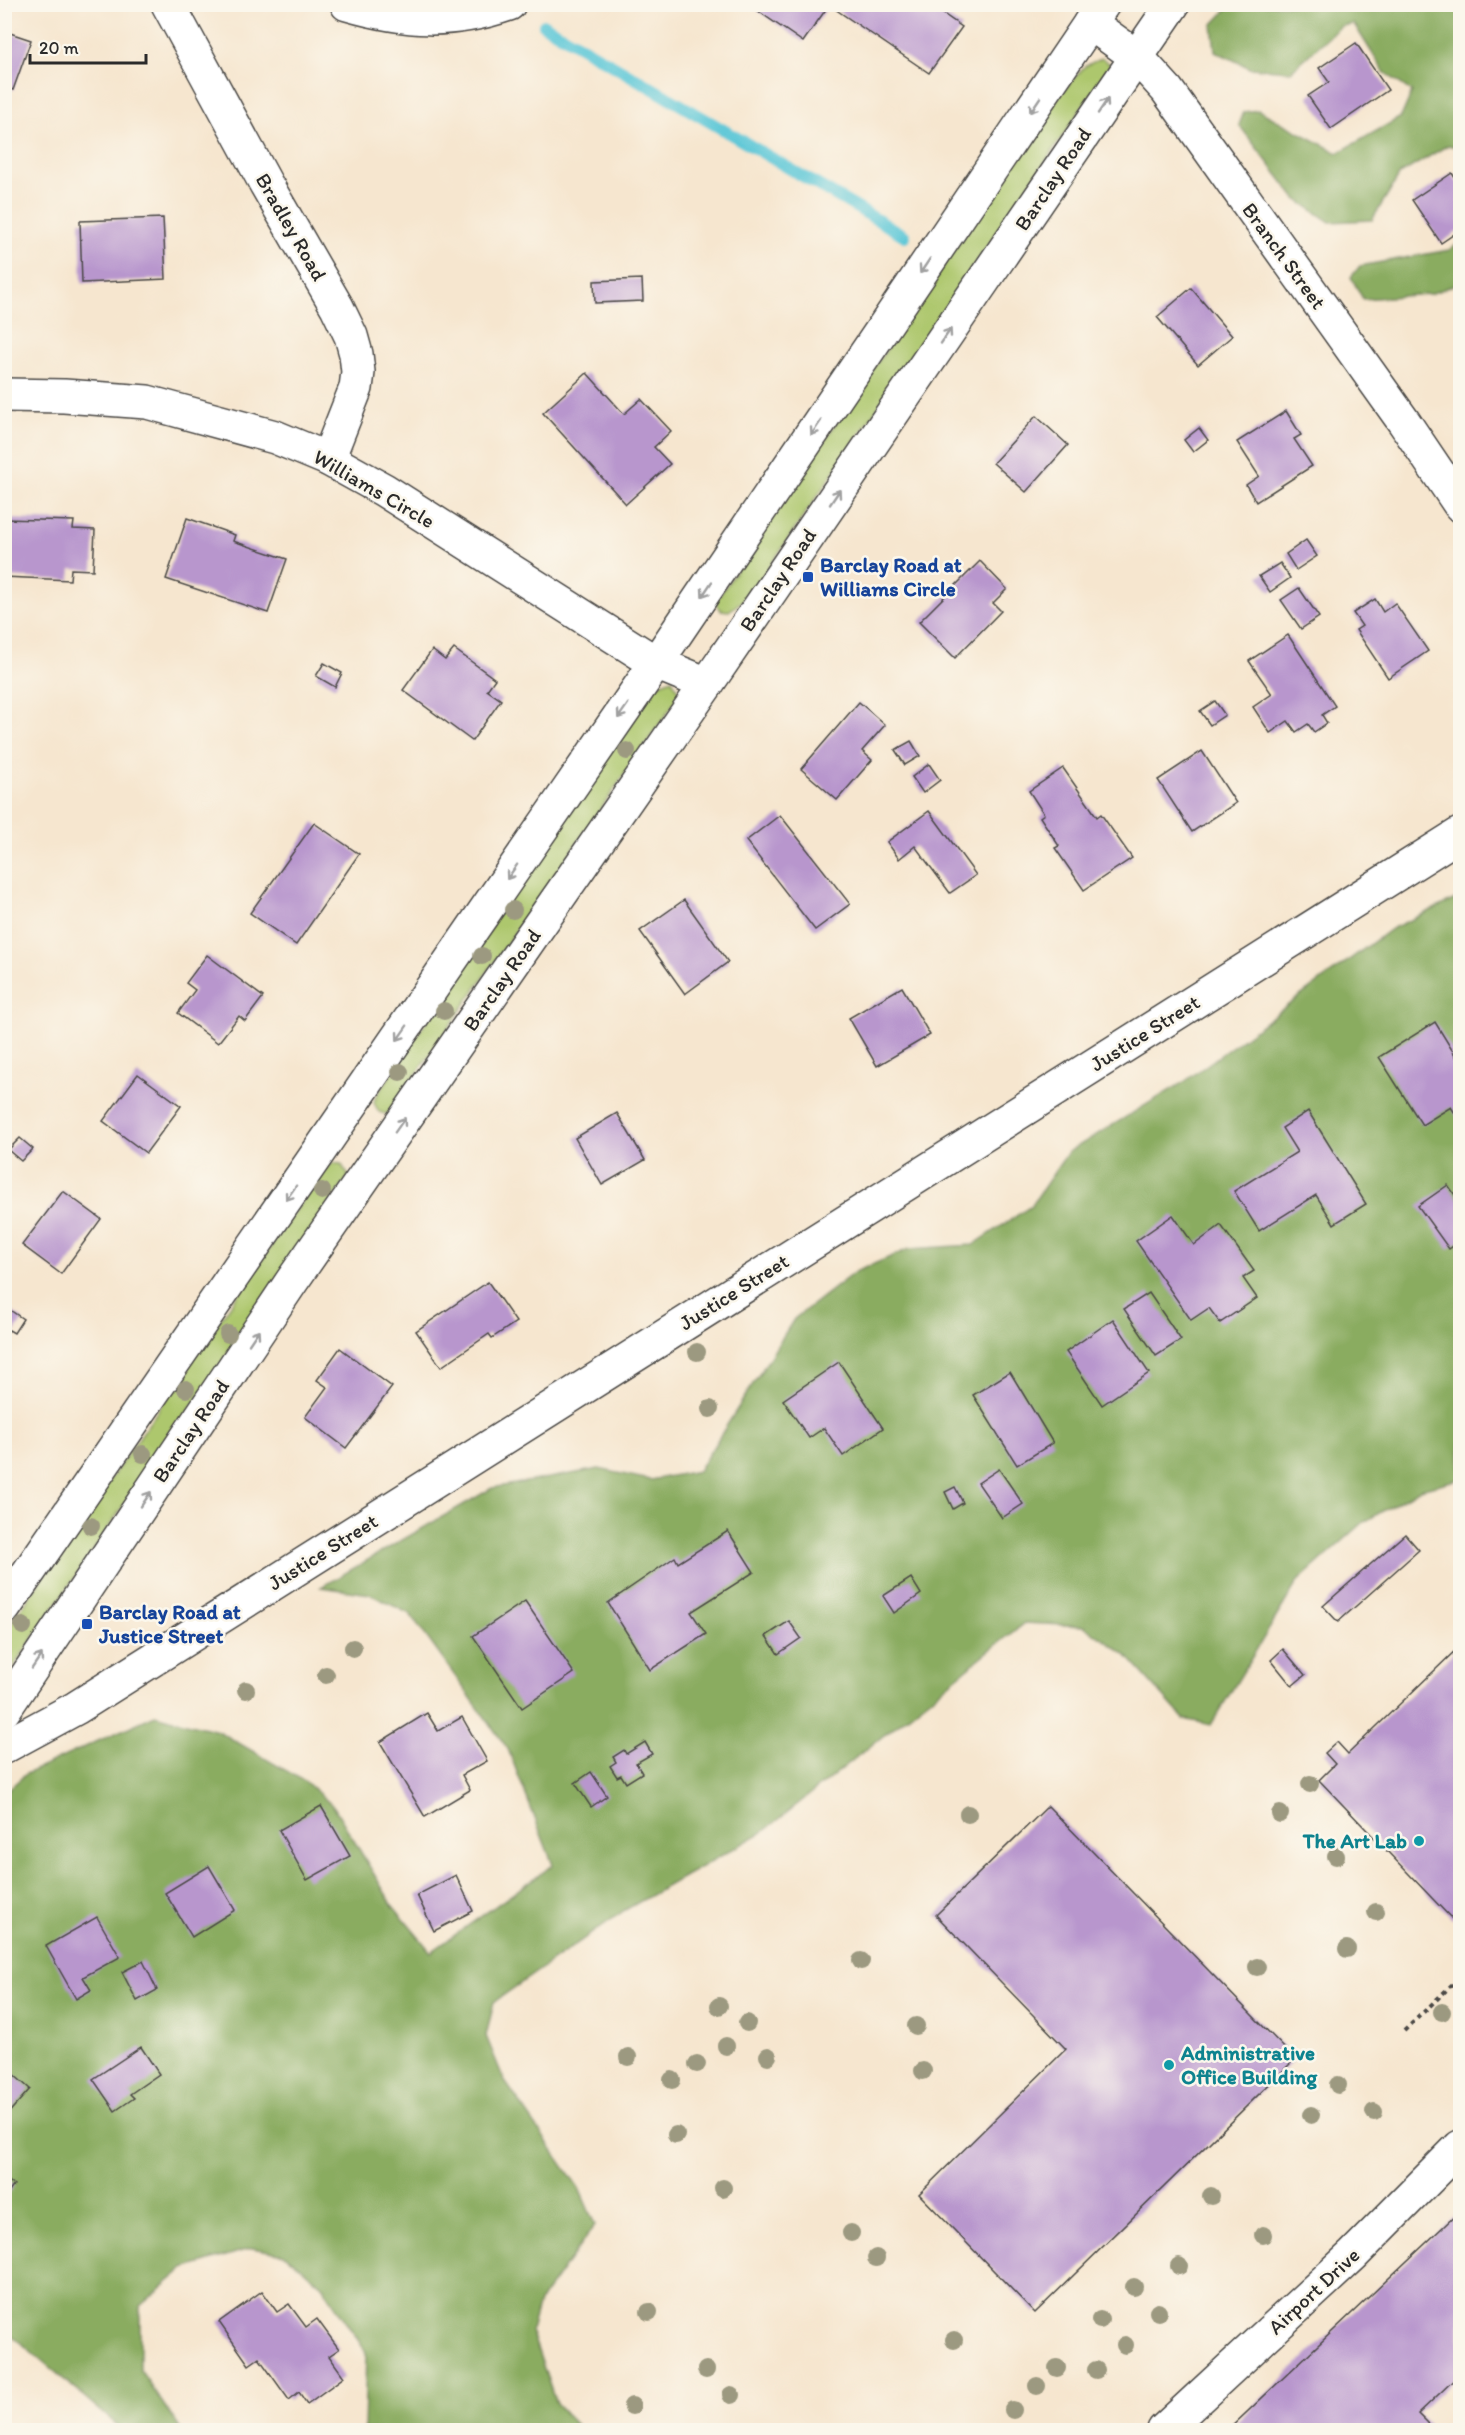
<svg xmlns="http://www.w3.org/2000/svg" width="1465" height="2435" font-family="Itim,sans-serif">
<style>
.green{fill:#adc76d;stroke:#6c794c;stroke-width:1.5}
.forest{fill:#8aac60;stroke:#5a6c46;stroke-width:1.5}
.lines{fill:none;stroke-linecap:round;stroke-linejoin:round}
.stream{stroke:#5dc7d7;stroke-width:12}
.building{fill:#b896cd}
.street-casing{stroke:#494744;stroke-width:36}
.path{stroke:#494744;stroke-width:4;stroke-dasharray:4.5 4.5;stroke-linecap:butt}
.street{stroke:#fff;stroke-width:33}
.tree{fill:#9c9980}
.oneway{stroke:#a0a0a0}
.transit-dot{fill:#1a4fb4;stroke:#fbf7ec;stroke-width:2}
.culture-dot{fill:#0f9aa8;stroke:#fbf7ec;stroke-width:2}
.labels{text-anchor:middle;stroke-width:5;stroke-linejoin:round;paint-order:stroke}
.street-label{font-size:21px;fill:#2b2b2b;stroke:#fbf7ec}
.transit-label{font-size:21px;font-weight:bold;fill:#164399;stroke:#fbf7ec;text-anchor:start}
.culture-label{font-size:21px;font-weight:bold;fill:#0d838f;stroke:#fbf7ec;text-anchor:end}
</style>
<rect width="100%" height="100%" fill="#fbf7ec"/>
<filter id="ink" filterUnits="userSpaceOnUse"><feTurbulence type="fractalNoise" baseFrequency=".0167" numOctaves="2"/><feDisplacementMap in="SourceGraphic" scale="12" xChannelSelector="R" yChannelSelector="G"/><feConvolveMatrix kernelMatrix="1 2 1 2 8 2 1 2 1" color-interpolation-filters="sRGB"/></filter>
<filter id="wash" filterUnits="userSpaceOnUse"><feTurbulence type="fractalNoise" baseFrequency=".008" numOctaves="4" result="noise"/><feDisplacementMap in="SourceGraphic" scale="24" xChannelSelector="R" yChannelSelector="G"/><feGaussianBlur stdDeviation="1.35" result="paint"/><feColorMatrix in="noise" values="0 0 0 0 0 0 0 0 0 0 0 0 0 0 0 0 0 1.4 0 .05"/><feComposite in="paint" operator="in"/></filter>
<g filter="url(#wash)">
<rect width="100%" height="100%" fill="#f6e6cf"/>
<g class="green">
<polygon points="1102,58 1111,65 750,595 729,611 721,610 715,602 1058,97 1085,66"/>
<polygon points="672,679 679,691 677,699 390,1112 385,1114 379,1112 374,1103 375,1098 651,687"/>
<polygon points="333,1163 341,1164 349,1176 5,1679 5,1632 323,1171"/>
</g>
<g class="forest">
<polygon points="1253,5 1460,5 1460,148 1448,145 1400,174 1372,220 1330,222 1296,199 1239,125 1244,112 1258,110 1338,153 1401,117 1412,92 1384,72 1354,24 1341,26 1291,71 1250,68 1215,51 1212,25 1231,5 1244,8"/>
<polygon points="1460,243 1460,283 1430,294 1363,299 1351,277 1360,266 1449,250"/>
<polygon points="1460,897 1460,1479 1420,1489 1364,1522 1298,1581 1211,1725 1184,1719 1126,1655 1084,1626 1024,1623 763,1832 625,1910 494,2002 486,2036 504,2080 579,2188 595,2225 539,2302 531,2330 556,2404 581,2430 364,2430 366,2352 322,2285 285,2254 252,2248 184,2269 140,2306 140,2370 181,2430 123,2430 5,2329 5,1792 26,1774 155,1715 218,1731 306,1782 334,1807 393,1906 431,1952 553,1865 508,1749 410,1614 370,1594 321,1587 492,1488 599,1469 650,1480 698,1471 794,1319 855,1272 909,1249 973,1245 1031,1206 1068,1152 1184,1082 1391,929"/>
</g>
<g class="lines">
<polyline class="stream" points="544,25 905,236"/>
</g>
<g id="blocks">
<g class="building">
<polygon points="763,4 929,4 962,27 929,73 829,5 803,42 758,11"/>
<polygon points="4,31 31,40 13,90 4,87"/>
<polygon points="1356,43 1388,90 1331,129 1308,96 1329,82 1319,68"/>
<polygon points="1452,173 1460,186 1460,230 1441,243 1412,200"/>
<polygon points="163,218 166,279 82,283 80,221"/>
<polygon points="642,279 643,301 595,303 594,281"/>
<polygon points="1191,288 1232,336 1198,365 1157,317"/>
<polygon points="587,373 624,414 641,399 671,431 654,447 670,464 626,504 543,413"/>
<polygon points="1286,411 1301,435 1294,439 1312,466 1256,502 1246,485 1259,476 1237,442"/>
<polygon points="1036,416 1068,445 1026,492 993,463"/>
<polygon points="1199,428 1208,440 1193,452 1184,440"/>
<polygon points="187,518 235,535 233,541 287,559 268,613 166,579"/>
<polygon points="4,519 74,521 73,529 95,530 93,570 71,569 70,580 4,577"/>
<polygon points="1306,540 1317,556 1296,570 1286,554"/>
<polygon points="980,561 1007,589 993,603 1001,611 955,658 919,622"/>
<polygon points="1280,563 1290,578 1270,592 1259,576"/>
<polygon points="1299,588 1319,617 1301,629 1281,600"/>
<polygon points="1375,599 1383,612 1395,603 1428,651 1388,678 1356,630 1362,626 1353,613"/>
<polygon points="1288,635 1335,706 1322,715 1327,723 1314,732 1308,724 1296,732 1288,721 1270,733 1253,707 1272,694 1249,661"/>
<polygon points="454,649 495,679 487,690 501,700 472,741 403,690 432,650 445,660"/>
<polygon points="324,663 342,673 335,687 316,676"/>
<polygon points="1215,701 1225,715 1210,725 1200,711"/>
<polygon points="859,702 885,725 862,751 872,760 837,800 801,769"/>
<polygon points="911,741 920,756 905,765 895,750"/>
<polygon points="1202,751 1236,803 1192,832 1158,780"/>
<polygon points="929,764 940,780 923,793 912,777"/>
<polygon points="1063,768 1097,817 1101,814 1132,858 1084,890 1055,848 1059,846 1040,817 1044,814 1029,791"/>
<polygon points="929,811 976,875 950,893 915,846 899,859 887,842"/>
<polygon points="780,815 850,904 815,930 746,841"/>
<polygon points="314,823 359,854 296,945 250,913"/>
<polygon points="684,900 728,962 685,994 640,931"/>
<polygon points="207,955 263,997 245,1021 239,1016 218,1043 178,1013 195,990 186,983"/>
<polygon points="902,987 930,1035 877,1066 849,1018"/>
<polygon points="1435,1022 1460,1063 1460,1121 1451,1107 1422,1125 1379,1057"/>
<polygon points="138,1074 181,1106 146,1153 103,1121"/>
<polygon points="1308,1111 1366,1204 1334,1224 1316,1195 1259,1231 1234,1191 1297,1152 1282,1128"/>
<polygon points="617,1113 645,1160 602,1185 575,1138"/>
<polygon points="20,1138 33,1149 21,1161 8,1150"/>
<polygon points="1448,1185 1460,1202 1460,1241 1449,1249 1418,1206"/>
<polygon points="63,1191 101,1219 61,1274 22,1245"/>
<polygon points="1173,1215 1194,1245 1221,1225 1254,1271 1243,1278 1257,1298 1220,1323 1209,1308 1191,1320 1136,1241"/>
<polygon points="488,1282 516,1322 492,1338 489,1334 441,1367 416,1331"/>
<polygon points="1149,1293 1181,1340 1156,1356 1124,1309"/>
<polygon points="4,1306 23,1319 14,1333 9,1330 4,1337"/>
<polygon points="1113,1319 1149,1373 1102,1405 1066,1352"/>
<polygon points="340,1348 392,1387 346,1448 305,1417 327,1387 317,1380"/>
<polygon points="839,1362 883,1428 843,1456 824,1428 809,1438 783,1400"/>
<polygon points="1010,1372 1053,1443 1017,1465 973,1395"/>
<polygon points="999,1469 1023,1504 1002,1518 978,1483"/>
<polygon points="955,1487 963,1503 953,1509 945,1492"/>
<polygon points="728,1531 754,1572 691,1612 706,1634 650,1670 608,1603 675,1557 678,1563"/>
<polygon points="1405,1534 1419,1550 1338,1622 1323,1606"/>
<polygon points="911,1578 921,1594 894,1613 883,1596"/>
<polygon points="525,1601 574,1673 522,1708 473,1636"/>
<polygon points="789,1621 801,1638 778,1654 766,1636"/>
<polygon points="1460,1646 1460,1911 1452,1919 1319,1780 1335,1764 1325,1753 1337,1742 1348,1754"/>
<polygon points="1283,1649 1305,1675 1292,1686 1271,1660"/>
<polygon points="427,1713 438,1731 462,1717 487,1761 462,1775 470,1790 425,1817 380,1742"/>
<polygon points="645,1742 652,1754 636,1763 642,1773 626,1783 621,1775 617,1777 610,1766 616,1762 613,1757 624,1750 626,1754"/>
<polygon points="591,1772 607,1796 591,1807 575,1783"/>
<polygon points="321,1806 350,1856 307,1880 279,1830"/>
<polygon points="1048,1806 1295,2059 1035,2313 919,2194 1066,2049 936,1915"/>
<polygon points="209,1866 235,1910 192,1937 165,1893"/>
<polygon points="456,1875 473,1911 434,1931 417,1895"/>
<polygon points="97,1917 120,1957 83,1977 91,1990 76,1999 46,1946"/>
<polygon points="143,1961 157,1990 137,2001 122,1972"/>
<polygon points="141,2047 159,2074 130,2094 134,2098 115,2111 93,2079"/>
<polygon points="4,2066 30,2089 4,2118"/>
<polygon points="4,2178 14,2185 4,2199"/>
<polygon points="1460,2211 1460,2374 1418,2414 1434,2430 1228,2430"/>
<polygon points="262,2291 277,2312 289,2304 306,2327 317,2319 339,2349 329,2356 344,2377 307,2404 299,2392 289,2400 259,2358 249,2365 219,2322"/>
</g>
</g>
</g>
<g filter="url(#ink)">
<use href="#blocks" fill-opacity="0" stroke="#494744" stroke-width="1.5"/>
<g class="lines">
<g class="street-casing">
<g id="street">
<polyline points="168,4 266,184 337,307 351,336 356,354 358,372 356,388 328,459"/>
<path d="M347 4C406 21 451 24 509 4"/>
<polyline points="1090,23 1137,57 1167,90 1404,422 1460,505"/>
<polyline points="4,395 64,396 147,402 275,437 328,459 384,490 656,663 707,684"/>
<polyline points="4,1608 656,663 1103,4"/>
<polyline points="4,1710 292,1281 707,684 1173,4"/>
<polyline points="4,1747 76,1708 1460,834"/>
<polyline points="1164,2430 1353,2255 1460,2147"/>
</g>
</g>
<polyline class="path" points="1404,2031 1460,1977"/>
<use href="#street" class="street"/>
</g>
<g class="tree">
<circle cx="627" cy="751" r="9"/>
<circle cx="513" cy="910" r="9"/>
<circle cx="482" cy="956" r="9"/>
<circle cx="444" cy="1011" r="9"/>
<circle cx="400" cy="1072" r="9"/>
<circle cx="322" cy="1191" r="9"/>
<circle cx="228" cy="1334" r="9"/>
<circle cx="697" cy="1352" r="9"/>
<circle cx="186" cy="1389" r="9"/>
<circle cx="710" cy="1409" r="9"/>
<circle cx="143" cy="1454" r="9"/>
<circle cx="91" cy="1526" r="9"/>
<circle cx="23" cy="1626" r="9"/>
<circle cx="353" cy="1648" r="9"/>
<circle cx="326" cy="1675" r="9"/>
<circle cx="246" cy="1690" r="9"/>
<circle cx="1310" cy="1784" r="9"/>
<circle cx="968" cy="1814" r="9"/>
<circle cx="1280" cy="1814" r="9"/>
<circle cx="1336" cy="1856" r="9"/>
<circle cx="1376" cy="1912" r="9"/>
<circle cx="1347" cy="1949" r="9"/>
<circle cx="861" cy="1961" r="9"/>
<circle cx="1257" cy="1967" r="9"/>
<circle cx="719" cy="2006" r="9"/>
<circle cx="1442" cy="2012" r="9"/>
<circle cx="747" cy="2023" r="9"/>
<circle cx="916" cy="2026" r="9"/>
<circle cx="726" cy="2046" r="9"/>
<circle cx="768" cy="2056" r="9"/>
<circle cx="628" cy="2057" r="9"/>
<circle cx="697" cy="2064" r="9"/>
<circle cx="923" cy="2071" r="9"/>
<circle cx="672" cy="2080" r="9"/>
<circle cx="1338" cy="2085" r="9"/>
<circle cx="1374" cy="2112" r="9"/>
<circle cx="1311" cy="2115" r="9"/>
<circle cx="676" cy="2135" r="9"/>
<circle cx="723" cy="2188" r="9"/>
<circle cx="1211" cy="2196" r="9"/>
<circle cx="851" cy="2233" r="9"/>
<circle cx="1263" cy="2235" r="9"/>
<circle cx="876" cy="2258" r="9"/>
<circle cx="1179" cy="2266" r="9"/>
<circle cx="1134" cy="2287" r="9"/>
<circle cx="649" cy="2312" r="9"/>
<circle cx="1158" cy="2312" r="9"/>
<circle cx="1100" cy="2320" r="9"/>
<circle cx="954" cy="2340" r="9"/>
<circle cx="1125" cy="2345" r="9"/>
<circle cx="1057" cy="2368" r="9"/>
<circle cx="706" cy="2370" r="9"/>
<circle cx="1096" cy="2370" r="9"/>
<circle cx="1037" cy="2386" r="9"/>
<circle cx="731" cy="2395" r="9"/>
<circle cx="632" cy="2406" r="9"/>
<circle cx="1013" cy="2410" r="9"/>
</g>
<defs><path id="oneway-shaft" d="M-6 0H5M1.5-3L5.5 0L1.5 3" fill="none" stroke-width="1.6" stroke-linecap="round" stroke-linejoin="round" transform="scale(1.5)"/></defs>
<g class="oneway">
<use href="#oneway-shaft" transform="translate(1035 105) rotate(124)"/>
<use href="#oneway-shaft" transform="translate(1103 106) rotate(-56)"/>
<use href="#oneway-shaft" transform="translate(925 266) rotate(124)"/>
<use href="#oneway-shaft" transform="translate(946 336) rotate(-56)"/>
<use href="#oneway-shaft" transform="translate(816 428) rotate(124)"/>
<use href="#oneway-shaft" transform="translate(835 497) rotate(-56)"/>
<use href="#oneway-shaft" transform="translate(707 589) rotate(124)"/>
<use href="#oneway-shaft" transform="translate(623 711) rotate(125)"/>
<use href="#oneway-shaft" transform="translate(512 872) rotate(125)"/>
<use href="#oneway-shaft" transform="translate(402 1033) rotate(125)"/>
<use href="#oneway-shaft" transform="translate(400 1125) rotate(-55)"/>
<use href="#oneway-shaft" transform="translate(291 1193) rotate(125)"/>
<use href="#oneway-shaft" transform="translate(254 1337) rotate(-56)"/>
<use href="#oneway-shaft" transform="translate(146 1499) rotate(-56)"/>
<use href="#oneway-shaft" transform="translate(37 1661) rotate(-56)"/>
</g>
</g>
<g class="transit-dot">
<rect x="802" y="571" width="12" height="12" rx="3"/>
<rect x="81" y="1618" width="12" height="12" rx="3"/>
</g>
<g class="culture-dot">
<circle cx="1419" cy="1841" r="6"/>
<circle cx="1169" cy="2065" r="6"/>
</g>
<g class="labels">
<g class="street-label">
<text transform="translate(1053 179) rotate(-56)" y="7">Barclay Road</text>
<text transform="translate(291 227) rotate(60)" y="7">Bradley Road</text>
<text transform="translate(1284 256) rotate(54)" y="7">Branch Street</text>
<text transform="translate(374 489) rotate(30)" y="7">Williams Circle</text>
<text transform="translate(778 580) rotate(-56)" y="7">Barclay Road</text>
<text transform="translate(502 980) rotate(-55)" y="7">Barclay Road</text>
<text transform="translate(1145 1033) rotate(-32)" y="7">Justice Street</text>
<text transform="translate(734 1292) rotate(-32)" y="7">Justice Street</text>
<text transform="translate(191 1431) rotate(-56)" y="7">Barclay Road</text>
<text transform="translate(323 1552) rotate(-32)" y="7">Justice Street</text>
<text transform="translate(1314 2291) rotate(-43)" y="7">Airport Drive</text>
</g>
<g class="transit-label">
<text x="820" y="572">Barclay Road at<tspan x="820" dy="24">Williams Circle</tspan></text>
<text x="99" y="1619">Barclay Road at<tspan x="99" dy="24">Justice Street</tspan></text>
</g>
<g class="culture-label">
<text x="1407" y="1848">The Art Lab</text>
<text x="1181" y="2060" text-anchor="start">Administrative<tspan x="1181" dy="24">Office Building</tspan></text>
</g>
</g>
<rect width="1465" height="2435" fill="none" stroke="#fbf7ec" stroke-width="24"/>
<path d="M30 54v9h116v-9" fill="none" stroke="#2b2b2b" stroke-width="3"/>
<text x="39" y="54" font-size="18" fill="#2b2b2b" stroke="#fbf7ec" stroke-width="4.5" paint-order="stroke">20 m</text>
</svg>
